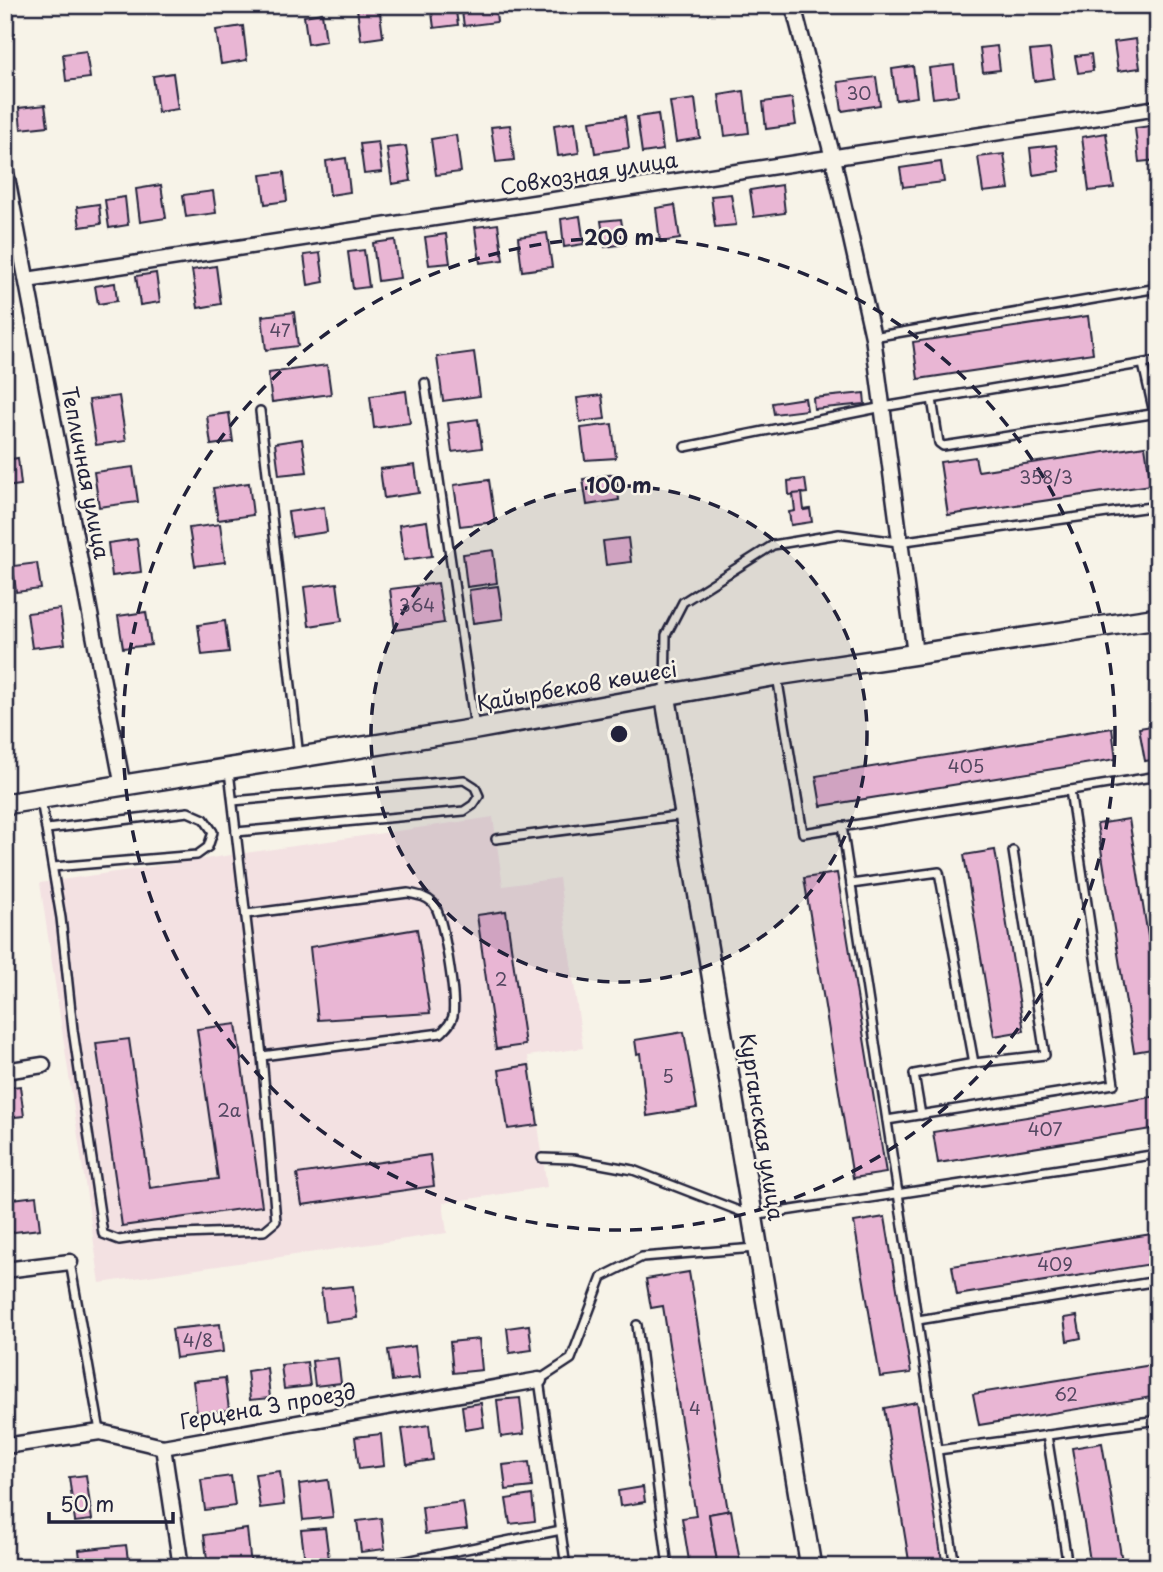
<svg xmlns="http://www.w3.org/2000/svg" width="1163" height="1572" font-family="'Playpen Sans',sans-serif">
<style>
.built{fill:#f3e1e2}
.building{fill:#e9b6d4;stroke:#22223b;stroke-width:2}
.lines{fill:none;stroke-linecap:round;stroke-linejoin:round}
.lane-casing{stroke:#22223b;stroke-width:12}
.street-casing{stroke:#22223b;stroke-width:19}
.secondary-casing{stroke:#22223b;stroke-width:24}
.lane{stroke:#f7f3e8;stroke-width:7}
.street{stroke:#f7f3e8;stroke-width:14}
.secondary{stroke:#f7f3e8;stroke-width:19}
.ring{fill:none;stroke:#22223b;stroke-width:3.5;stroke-dasharray:12 9}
.labels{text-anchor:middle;stroke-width:5;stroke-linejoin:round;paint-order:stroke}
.number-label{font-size:18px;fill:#544761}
.street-label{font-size:21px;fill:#22223b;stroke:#f7f3e8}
.centre{fill:#22223b;stroke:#f7f3e8;stroke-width:3.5}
.ring-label{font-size:21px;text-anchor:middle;font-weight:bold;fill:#22223b;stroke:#f7f3e8;stroke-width:5;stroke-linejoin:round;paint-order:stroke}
</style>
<rect width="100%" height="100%" fill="#f7f3e8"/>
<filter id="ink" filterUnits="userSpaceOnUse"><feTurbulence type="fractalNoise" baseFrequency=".0143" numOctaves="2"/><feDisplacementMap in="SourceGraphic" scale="14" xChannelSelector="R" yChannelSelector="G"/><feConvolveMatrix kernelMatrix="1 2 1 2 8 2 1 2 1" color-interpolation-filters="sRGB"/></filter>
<g filter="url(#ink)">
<polygon class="built" points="493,817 503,886 559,878 583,1048 528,1056 547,1187 443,1203 447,1233 100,1283 40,883"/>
<g class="building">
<polygon points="379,5 383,37 361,40 357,8"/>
<polygon points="431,5 455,5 458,25 434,28"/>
<polygon points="461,5 495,5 497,22 464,26"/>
<polygon points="322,13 326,41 308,44 304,16"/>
<polygon points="1158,22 1158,55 1156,56 1152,23"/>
<polygon points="243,26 247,60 221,64 216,30"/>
<polygon points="1136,39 1140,68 1118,71 1114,42"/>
<polygon points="997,46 1000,70 983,72 980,48"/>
<polygon points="1050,49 1054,78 1034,81 1030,51"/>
<polygon points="86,51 90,78 66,81 63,54"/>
<polygon points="1091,54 1093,71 1078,73 1075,56"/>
<polygon points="954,65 958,95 933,98 929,68"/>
<polygon points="913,66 917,97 896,100 892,69"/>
<polygon points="173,73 178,109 158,112 153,76"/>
<polygon points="876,77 880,105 842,111 838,82"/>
<polygon points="744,91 749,133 725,136 719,95"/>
<polygon points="792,98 796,125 766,129 763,102"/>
<polygon points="695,99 700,138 676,142 670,102"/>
<polygon points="45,105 48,126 21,129 19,108"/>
<polygon points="658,114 663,150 642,153 637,117"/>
<polygon points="625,116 629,148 595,153 590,121"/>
<polygon points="575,122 579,153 558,156 554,125"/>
<polygon points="510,125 514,160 496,162 491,127"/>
<polygon points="1158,125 1158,160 1139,162 1135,128"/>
<polygon points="1106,133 1114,188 1089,191 1082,137"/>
<polygon points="456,135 461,172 436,175 431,139"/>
<polygon points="378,142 382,172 364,174 360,144"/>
<polygon points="1056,145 1060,171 1033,175 1030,148"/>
<polygon points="406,146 411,181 392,184 387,148"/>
<polygon points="1004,154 1009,189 983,192 978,157"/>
<polygon points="346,158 350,192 330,195 326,161"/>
<polygon points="941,162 944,182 903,187 900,168"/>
<polygon points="284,172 287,201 265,204 261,175"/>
<polygon points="161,185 166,218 140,222 136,189"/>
<polygon points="782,185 785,213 754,217 750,190"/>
<polygon points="213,191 216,213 186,217 183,195"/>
<polygon points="731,194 736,225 715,227 711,196"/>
<polygon points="125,197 128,225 109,228 105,200"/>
<polygon points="99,204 101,224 80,227 77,207"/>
<polygon points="675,205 680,239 660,242 656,208"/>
<polygon points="580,216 584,244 564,247 561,219"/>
<polygon points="621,219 625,244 605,247 601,221"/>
<polygon points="498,224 503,260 480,263 475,227"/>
<polygon points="547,233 552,267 522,271 518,237"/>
<polygon points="446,234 450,263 429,265 425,237"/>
<polygon points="395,240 400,278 378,281 373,243"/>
<polygon points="364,250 369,287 353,289 348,252"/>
<polygon points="320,253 324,282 308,285 304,255"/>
<polygon points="216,266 221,304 198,308 192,270"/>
<polygon points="156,273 160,302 140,305 136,276"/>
<polygon points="115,283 117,301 98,304 95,286"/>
<polygon points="294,312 298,346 266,350 262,316"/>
<polygon points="1088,316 1093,353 918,379 913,342"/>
<polygon points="474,352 480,396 443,401 437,357"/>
<polygon points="327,365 331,394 272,402 268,373"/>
<polygon points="406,391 410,423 374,428 370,396"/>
<polygon points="864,393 865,404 814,409 813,398"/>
<polygon points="602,395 605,419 580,422 577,398"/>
<polygon points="119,396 126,441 96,445 89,400"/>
<polygon points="805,398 807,410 774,414 772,403"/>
<polygon points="229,413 233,442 211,445 207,416"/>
<polygon points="478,419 482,448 452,452 448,423"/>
<polygon points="612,424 616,458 585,460 581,428"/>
<polygon points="302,439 307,472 279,475 275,443"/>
<polygon points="1145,446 1151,485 948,515 940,462 975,457 978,471"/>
<polygon points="18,458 21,485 5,487 5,460"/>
<polygon points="415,465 419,493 384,498 380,469"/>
<polygon points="133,467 138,502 99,507 94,472"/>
<polygon points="616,474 619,500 587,505 583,479"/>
<polygon points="805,479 807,493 789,495 788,481"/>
<polygon points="489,480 495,522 460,526 454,485"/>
<polygon points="249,483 253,515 218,520 213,488"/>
<polygon points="802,493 804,510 810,509 812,522 791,525 789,512 795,511 793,494"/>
<polygon points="324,507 327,532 292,537 288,512"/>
<polygon points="427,521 432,556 404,560 399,525"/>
<polygon points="220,524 225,562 195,566 189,528"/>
<polygon points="628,538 631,562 606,565 603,541"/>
<polygon points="137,539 141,572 112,576 108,543"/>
<polygon points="493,550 497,583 467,587 463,554"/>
<polygon points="37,563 41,589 16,592 13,566"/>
<polygon points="337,583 342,621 309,626 304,587"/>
<polygon points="438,583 444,623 395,630 390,589"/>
<polygon points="498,586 503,619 473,623 469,590"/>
<polygon points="60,609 65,644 32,648 27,613"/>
<polygon points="146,612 151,645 123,648 118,616"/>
<polygon points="225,621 229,652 202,655 198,625"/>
<polygon points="1158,725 1158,759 1145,761 1139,728"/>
<polygon points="1112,728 1116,759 821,806 816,776"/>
<polygon points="1129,819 1158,998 1158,1048 1134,1052 1097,824"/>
<polygon points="995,850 1024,1031 994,1036 964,855"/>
<polygon points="837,873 886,1173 853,1178 804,878"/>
<polygon points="506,911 525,1045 496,1049 477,915"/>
<polygon points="417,929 430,1013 318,1020 310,947"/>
<polygon points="236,1024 262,1206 122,1226 96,1043 129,1039 150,1188 218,1179 197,1029"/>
<polygon points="684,1032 697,1108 647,1116 640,1053 637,1054 635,1040"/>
<polygon points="529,1065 538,1125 508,1129 499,1070"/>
<polygon points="20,1086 24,1116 5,1118 5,1088"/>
<polygon points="1158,1096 1158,1128 938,1163 933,1132"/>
<polygon points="430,1155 434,1186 302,1205 297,1174"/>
<polygon points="36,1196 40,1229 6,1233 5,1200"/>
<polygon points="885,1217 911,1373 880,1377 854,1222"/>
<polygon points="1158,1233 1158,1263 957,1295 952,1266"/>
<polygon points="689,1272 728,1511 709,1514 718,1567 690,1567 682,1518 696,1516 663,1306 651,1308 646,1279"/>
<polygon points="353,1286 357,1318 325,1322 321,1289"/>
<polygon points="1077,1316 1081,1338 1067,1341 1064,1318"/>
<polygon points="220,1324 223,1352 176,1358 172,1329"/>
<polygon points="529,1325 532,1350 510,1353 507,1328"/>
<polygon points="479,1339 482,1370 453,1373 450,1342"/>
<polygon points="415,1346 419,1378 392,1381 388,1350"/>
<polygon points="338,1358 341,1383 315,1386 312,1361"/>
<polygon points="307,1362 310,1386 284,1389 281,1365"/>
<polygon points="1158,1364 1158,1396 979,1425 973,1394"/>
<polygon points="267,1368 270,1398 250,1400 247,1371"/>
<polygon points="225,1378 229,1410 197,1414 193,1381"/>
<polygon points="10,1395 13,1421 5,1422 5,1396"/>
<polygon points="520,1398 524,1434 501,1437 497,1400"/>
<polygon points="917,1402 943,1567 910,1567 884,1408"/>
<polygon points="481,1403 484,1427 465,1430 462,1406"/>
<polygon points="429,1425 433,1460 407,1464 402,1429"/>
<polygon points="381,1434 384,1466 359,1469 355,1437"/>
<polygon points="1102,1443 1123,1567 1091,1567 1072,1448"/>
<polygon points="529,1462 532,1487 506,1490 503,1465"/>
<polygon points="280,1471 284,1505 260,1508 255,1474"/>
<polygon points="86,1475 92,1520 75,1522 69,1477"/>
<polygon points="231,1476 235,1506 205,1510 201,1480"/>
<polygon points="328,1480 333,1517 303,1520 299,1484"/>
<polygon points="643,1487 645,1502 620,1506 618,1491"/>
<polygon points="532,1495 535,1521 510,1524 506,1499"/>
<polygon points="463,1502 467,1529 425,1534 422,1507"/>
<polygon points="731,1510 741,1567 718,1567 709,1514"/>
<polygon points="381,1518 385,1549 361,1552 357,1521"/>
<polygon points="325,1528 329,1559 305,1562 301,1530"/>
<polygon points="247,1529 251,1566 208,1567 204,1535"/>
<polygon points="126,1545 129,1567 81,1567 79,1550"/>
</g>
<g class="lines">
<g class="lane-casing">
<g id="lane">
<polyline points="873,337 1158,288"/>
<polyline points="1143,364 1158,431"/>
<polyline points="425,383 475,728"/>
<polyline points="932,399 939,443 943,446 1158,413"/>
<polyline points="260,411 299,757"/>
<polyline points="685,447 883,407 1158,361"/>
<polyline points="777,676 803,833 1158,776"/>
<polyline points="665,694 666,635 683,602 773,545 839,534 898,542 1158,506"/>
<polyline points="41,800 61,918 73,1030 103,1234 119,1240 154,1235 264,1231 276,1221 262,1056 229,771"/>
<polyline points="233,801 464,780 475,787 479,796 473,805 464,811 236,832"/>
<polyline points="842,826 955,1567"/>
<polyline points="47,829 188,812 204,819 213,832 208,847 197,855 53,867"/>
<polyline points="496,839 685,815"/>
<polyline points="851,884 939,872 974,1063 914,1074 921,1115"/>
<path d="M246 914 408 893C417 895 426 896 433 903 444 916 456 998 453 1016 451 1024 446 1028 441 1033L262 1056"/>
<polyline points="974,1063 1045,1055 1013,851"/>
<polyline points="887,1120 1114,1084 1070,790"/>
<polyline points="542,1158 573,1159 633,1170 752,1216 1158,1154"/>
<polyline points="70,1262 100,1431"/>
<polyline points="918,1320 1158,1281"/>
<polyline points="637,1325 668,1567"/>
<polyline points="1047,1435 1068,1567"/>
<polyline points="938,1450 1158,1420"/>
<polyline points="377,1567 561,1530"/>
<polyline points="566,1567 539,1380 571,1359 602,1277 642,1257 755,1248"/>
</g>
</g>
<g class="street-casing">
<g id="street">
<polyline points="793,5 833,158 873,337 915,654"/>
<polyline points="5,167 123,787"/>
<polyline points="27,280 1158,108"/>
<polyline points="5,1071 43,1065"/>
<polyline points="5,1270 70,1262"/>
<polyline points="5,1446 100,1432 163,1447 539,1380"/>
<polyline points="163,1447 181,1567"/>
</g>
</g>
<g class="secondary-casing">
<g id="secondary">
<polyline points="665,694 811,1567"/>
<polyline points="5,804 476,729 777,675 1158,618"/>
</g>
</g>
<use href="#lane" class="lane"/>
<use href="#street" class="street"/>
<use href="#secondary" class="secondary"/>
</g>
</g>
<circle cx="619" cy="734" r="248" fill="#22223b" fill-opacity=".12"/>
<g class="ring">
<circle cx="619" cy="734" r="248"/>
<circle cx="619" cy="734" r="496"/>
</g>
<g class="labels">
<g class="number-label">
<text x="859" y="100">30</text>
<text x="280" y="337">47</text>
<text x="1046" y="484">358/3</text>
<text x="417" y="612">364</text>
<text x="966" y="773">405</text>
<text x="501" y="986">2</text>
<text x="668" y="1083">5</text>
<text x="229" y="1117">2а</text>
<text x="1045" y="1136">407</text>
<text x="1055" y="1271">409</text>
<text x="198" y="1347">4/8</text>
<text x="1066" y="1401">62</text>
<text x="695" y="1415">4</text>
</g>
<g class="street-label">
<text transform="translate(589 174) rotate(-9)" y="7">Совхозная улица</text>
<text transform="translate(85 473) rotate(79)" y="7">Тепличная улица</text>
<text transform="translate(577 687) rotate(-10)" y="7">Қайырбеков көшесі</text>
<text transform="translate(761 1127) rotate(81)" y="7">Курганская улица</text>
<text transform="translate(268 1407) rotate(-10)" y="7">Герцена 3 проезд</text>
</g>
</g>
<circle cx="619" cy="734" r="10" class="centre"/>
<g class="ring-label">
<text x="619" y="245">200 m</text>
<text x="619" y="493">100 m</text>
</g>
<rect width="1163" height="1572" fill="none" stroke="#f7f3e8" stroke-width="28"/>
<rect x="14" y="14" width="1135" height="1544" fill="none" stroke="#22223b" stroke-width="2.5" filter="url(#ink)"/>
<path d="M49 1512v10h124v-10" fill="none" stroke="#22223b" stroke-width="3.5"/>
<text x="60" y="1512" font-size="21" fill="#22223b" stroke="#f7f3e8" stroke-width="5" paint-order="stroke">50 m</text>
</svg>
